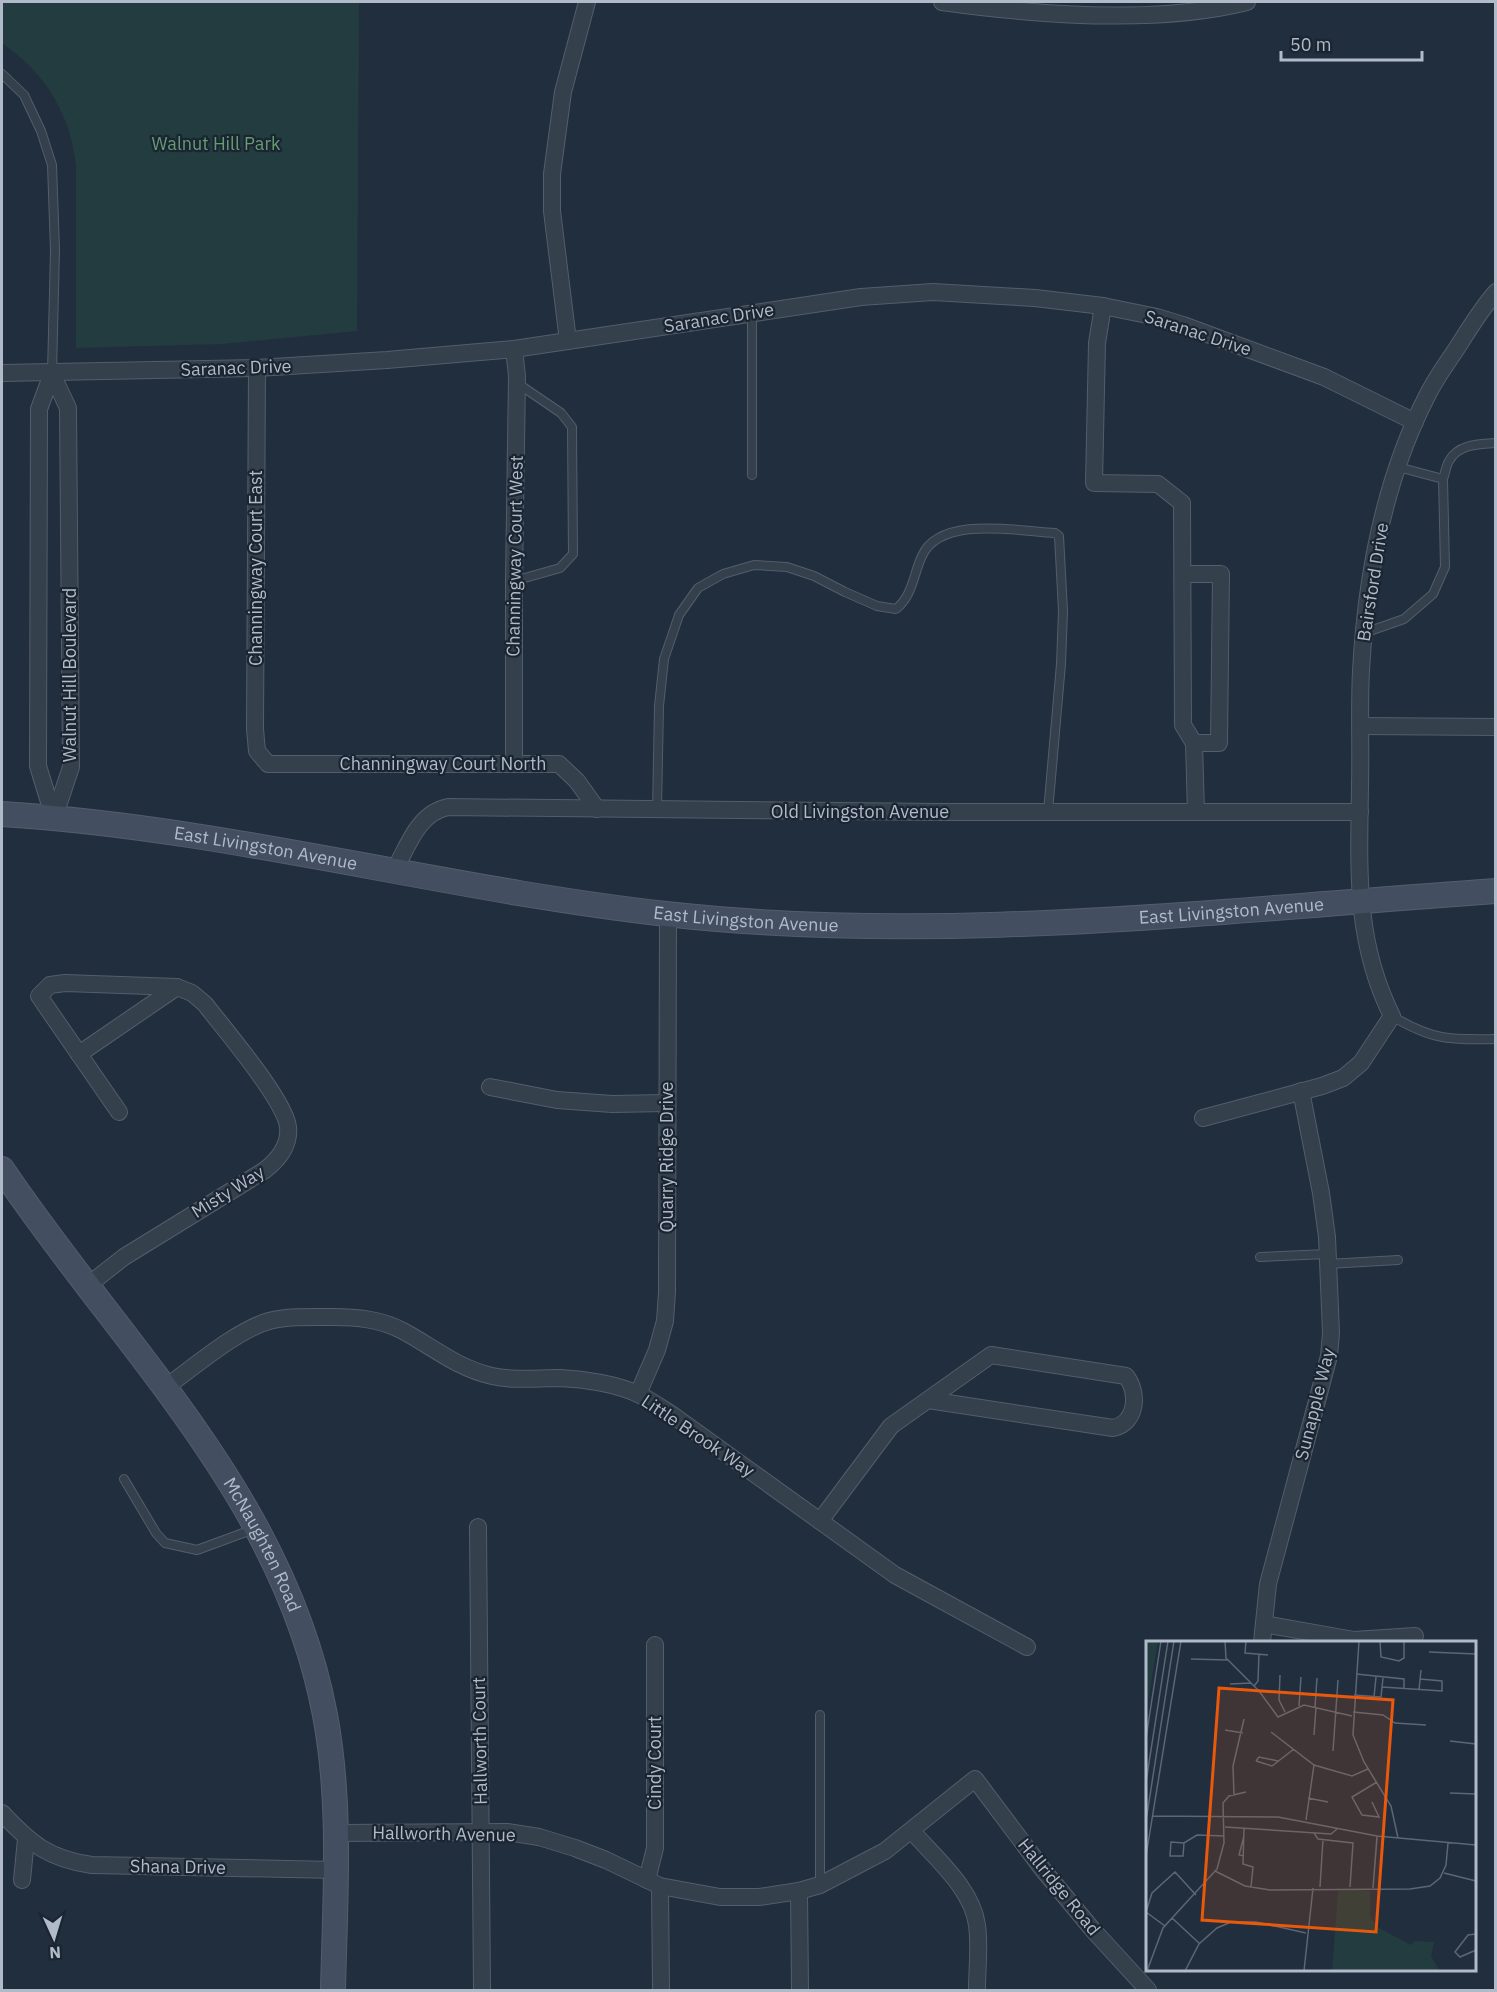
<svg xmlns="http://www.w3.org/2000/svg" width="1497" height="1992" font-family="'IBM Plex Sans',sans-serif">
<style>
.green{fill:#233c3f}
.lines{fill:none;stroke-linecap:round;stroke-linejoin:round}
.lane-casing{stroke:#545d6b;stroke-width:10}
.street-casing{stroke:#545d6b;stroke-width:18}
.secondary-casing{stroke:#545d6b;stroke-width:26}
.lane{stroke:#35404d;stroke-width:8}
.street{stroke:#35404d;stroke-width:16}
.secondary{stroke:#434f61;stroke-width:24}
.labels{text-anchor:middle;stroke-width:4.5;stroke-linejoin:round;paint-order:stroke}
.park-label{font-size:18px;fill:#669c72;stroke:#1b2532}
.street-label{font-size:18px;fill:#b1bac9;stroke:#1b2532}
.inset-road{fill:none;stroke:#5b6676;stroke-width:1.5}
.view{fill:#e8590c;fill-opacity:0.15;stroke:#e8590c;stroke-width:3}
.inset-edge{fill:none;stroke:#b1bac9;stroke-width:3}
</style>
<rect width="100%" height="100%" fill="#212e3e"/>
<path class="green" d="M2 2H359L357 331 222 344 76 348V167C71 114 45 73 2 43Z"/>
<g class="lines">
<g class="lane-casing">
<g id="lane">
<polyline points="2,74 24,95 41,131 52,165 55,250 52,373"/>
<polyline points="752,475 752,313"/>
<path d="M1443 479C1445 474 1446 466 1449 461 1458 444 1479 444 1496 443"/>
<polyline points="514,581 560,568 573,554 572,427 561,413 517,383"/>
<polyline points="1364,633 1404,619 1433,594 1445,567 1443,479 1398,467"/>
<path d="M657 810 659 706 664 659 679 615 698 588 723 574 754 565 787 567 814 576 845 592 877 606 896 609C913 595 913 575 922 556 940 515 1018 531 1055 533L1059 536 1063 611 1061 664 1048 812"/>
<path d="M1392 1016C1432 1040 1449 1040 1496 1039"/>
<polyline points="1260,1257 1327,1254"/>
<polyline points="1328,1264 1398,1260"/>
<polyline points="124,1479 156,1533 165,1543 197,1550 254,1529"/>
<polyline points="820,1715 820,1885"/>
</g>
</g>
<g class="street-casing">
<g id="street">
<path d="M942 2C1036 15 1155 25 1247 2"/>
<polyline points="1103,306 1097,343 1094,483 1158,484 1182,503 1183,725 1194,743 1196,812"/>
<polyline points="568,341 552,211 552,174 563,92 587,2"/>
<polyline points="514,349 517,376 514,581 514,763"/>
<polyline points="257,368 255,729 257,751 268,764 559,764 577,781 597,809"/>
<polyline points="2,373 257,368 387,360 514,349 861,297 933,292 1035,298 1103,306 1157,317 1183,325 1324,377 1415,422"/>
<polyline points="52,374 68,408 71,767 54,818"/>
<polyline points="52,374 39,409 38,766 54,818"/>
<polyline points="1183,574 1221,574 1219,743 1194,743"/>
<polyline points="1361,726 1496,727"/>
<path d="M394 871C408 846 418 813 448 807L940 812H1360"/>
<polyline points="79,1054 177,987"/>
<polyline points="490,1087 557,1100 612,1104 667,1103"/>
<path d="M1203 1118 1322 1086 1343 1078 1361 1063 1392 1016C1354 940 1359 867 1360 785 1361 747 1359 709 1361 671 1366 577 1384 479 1428 394 1436 378 1447 363 1457 348 1469 329 1481 309 1496 292"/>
<path d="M87 1286 124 1257 265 1170C279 1159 290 1145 288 1127 285 1100 224 1029 205 1004L192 993 177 987 65 983 50 985 39 996 119 1112"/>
<path d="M166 1387C194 1367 237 1330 269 1321 289 1316 311 1317 332 1317 357 1317 380 1319 403 1331 433 1347 457 1368 492 1376 514 1381 537 1378 560 1378 585 1379 617 1384 640 1395 652 1401 663 1409 674 1416L895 1575 1027 1647"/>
<polyline points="638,1394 657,1350 665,1321 667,1292 668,914"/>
<path d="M820 1521 891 1426 991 1355 1126 1376C1139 1393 1137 1423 1113 1428L928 1400"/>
<polyline points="478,1527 482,1990"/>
<polyline points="1264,1624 1354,1640 1415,1636"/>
<polyline points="1262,1642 1268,1584 1329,1356 1331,1333 1327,1237 1321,1193 1301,1091"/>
<path d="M2 1813C31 1844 49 1859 92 1865L335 1870"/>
<path d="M912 1831C935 1858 972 1888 977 1925 980 1946 977 1969 977 1990"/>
<polyline points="335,1833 507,1832 539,1837 575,1848 606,1860 660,1886 720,1897 759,1897 799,1891 820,1885 885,1851 975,1779 1044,1871 1093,1930 1148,1990"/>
<polyline points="22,1880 26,1839"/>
<polyline points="647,1880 655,1848 655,1645"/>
<polyline points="660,1886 661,1990"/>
<polyline points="799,1891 800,1990"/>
</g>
</g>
<g class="secondary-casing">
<g id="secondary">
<path id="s1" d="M2 814C226 828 443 889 666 914 942 945 1220 910 1496 891"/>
<path id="s2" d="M2 1169C121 1346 284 1496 325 1715 342 1805 335 1899 333 1990"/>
</g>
</g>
<use href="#lane" class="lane"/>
<use href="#street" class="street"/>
<use href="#secondary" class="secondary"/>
</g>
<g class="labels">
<g class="park-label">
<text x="216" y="150">Walnut Hill Park</text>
</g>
<g class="street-label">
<text transform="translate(719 318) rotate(-9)" y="6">Saranac Drive</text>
<text transform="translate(1198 333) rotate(18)" y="6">Saranac Drive</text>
<text transform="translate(236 368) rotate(-2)" y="6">Saranac Drive</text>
<text transform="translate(515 556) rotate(-89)" y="6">Channingway Court West</text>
<text transform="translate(256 568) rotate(-90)" y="6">Channingway Court East</text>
<text transform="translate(1373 582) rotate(-81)" y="6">Bairsford Drive</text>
<text transform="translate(70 675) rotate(-90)" y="6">Walnut Hill Boulevard</text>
<text x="443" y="770">Channingway Court North</text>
<text x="860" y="818">Old Livingston Avenue</text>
<text dy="6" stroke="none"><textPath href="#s1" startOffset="266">East Livingston Avenue</textPath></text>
<text dy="6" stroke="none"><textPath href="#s1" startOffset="1238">East Livingston Avenue</textPath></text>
<text dy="6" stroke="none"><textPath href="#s1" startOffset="752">East Livingston Avenue</textPath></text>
<text transform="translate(667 1157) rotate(-90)" y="6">Quarry Ridge Drive</text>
<text transform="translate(228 1192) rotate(-32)" y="6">Misty Way</text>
<text transform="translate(1315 1404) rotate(-76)" y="6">Sunapple Way</text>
<text transform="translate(698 1436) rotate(34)" y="6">Little Brook Way</text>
<text dy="6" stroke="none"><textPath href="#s2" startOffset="458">McNaughten Road</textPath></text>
<text transform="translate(480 1741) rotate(-91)" y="6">Hallworth Court</text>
<text transform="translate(655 1763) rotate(-90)" y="6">Cindy Court</text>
<text transform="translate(444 1834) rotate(1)" y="6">Hallworth Avenue</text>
<text transform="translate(178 1867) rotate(1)" y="6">Shana Drive</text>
<text transform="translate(1059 1887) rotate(51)" y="6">Hallridge Road</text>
</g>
</g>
<g transform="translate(1146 1641)">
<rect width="330" height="330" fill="#212e3e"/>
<path d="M12 0 6 36 0 74V1ZM207 249 224 250V276L233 287 265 304 269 300 288 301 285 315 294 330H186L192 250Z" fill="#233c3f"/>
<path class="inset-road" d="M79 0 80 17 113 50 132 76 158 64 206 75M100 0 99 12 122 14M213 0 207 94 218 121 245 165 252 197M234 0 235 16 253 20 258 17V0M283 11 330 13M45 18 82 19M210 33 258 38V47M134 34 133 59 139 71M84 43 105 42M108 45 112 40 113 13M236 46 296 50V40L274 38M273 49 275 29M208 54 235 56 237 37M228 56 230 36M153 65 155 36M169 66 171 37M207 71 237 74 249 82 280 84M79 89 97 92M125 91 168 124 206 135 222 128M168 94 170 67M0 97 15 0M304 100 330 103M187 110 192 39M110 120 126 125 148 108M110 120 113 116 132 120M0 141 22 0M304 152 330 153M88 154 87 125 98 78M162 157 182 161M226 161 233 176 216 174 206 156 231 141M6 175 132 176 231 195 330 204M160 179 168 124M0 180 28 0M79 186 185 193 191 188M98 187 97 223 107 226 105 246M168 192 172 198 207 202 204 246M38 202 37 215H24L25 201 38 202 51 194 78 195M0 215 35 0M98 215 93 214 98 195M69 230 99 245 124 249 264 248 284 245 294 237 300 224 302 202M298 232 330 240M174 246 177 198M227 247 231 195M227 247 231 197M26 277 53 302M19 285 0 271 6 252 29 231 50 254M330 293 322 294 309 311 314 316 330 309M1 330 17 287 71 228 78 202 77 162 83 155 100 151M39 330 53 303 71 287 85 281H110L160 292M158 330 167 247"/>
<path class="view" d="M73 47 247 59 230 291 56 279Z"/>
<rect width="330" height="330" class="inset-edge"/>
</g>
<rect width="1497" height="1992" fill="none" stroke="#b1bac9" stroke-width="6"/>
<g transform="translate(54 1938) rotate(176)" stroke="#1b2532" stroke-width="4.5" paint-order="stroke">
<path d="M0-4.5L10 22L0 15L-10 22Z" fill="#b1bac9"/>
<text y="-9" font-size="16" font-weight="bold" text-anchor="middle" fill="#b1bac9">N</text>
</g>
<path d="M1281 51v9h141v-9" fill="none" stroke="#b1bac9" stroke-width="3"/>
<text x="1290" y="51" font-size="18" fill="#b1bac9" stroke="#1b2532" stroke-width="4.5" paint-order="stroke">50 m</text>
</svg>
